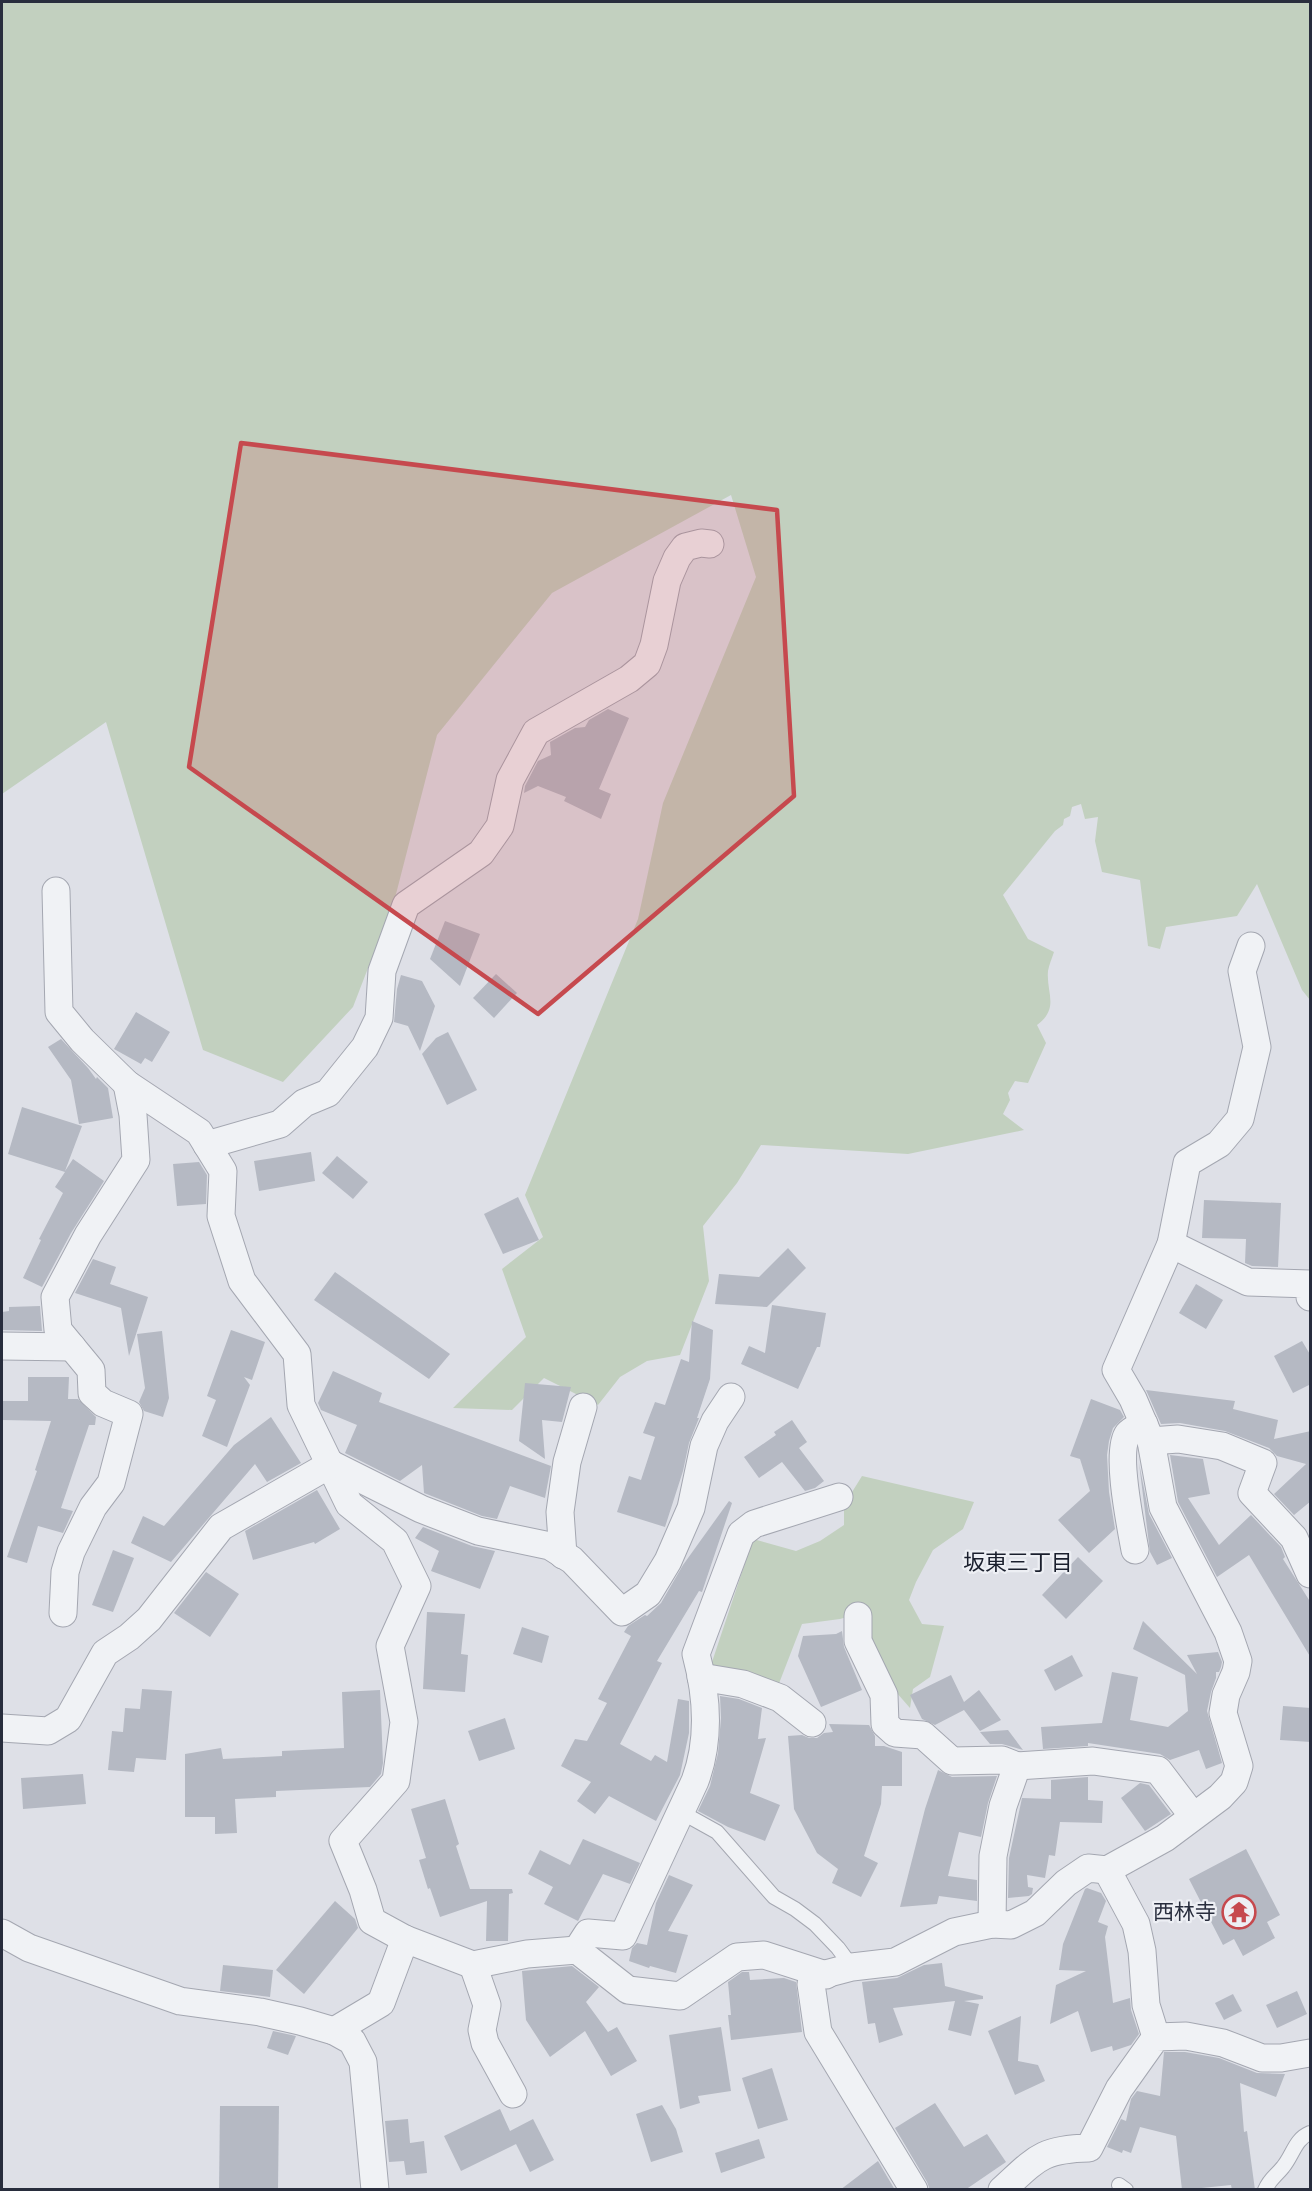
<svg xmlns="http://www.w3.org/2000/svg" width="1312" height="2191" font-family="Mulish,'Noto Sans JP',sans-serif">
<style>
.green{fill:#c2d0bf}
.building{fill:#b5b9c3}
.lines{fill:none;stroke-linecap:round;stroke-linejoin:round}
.service-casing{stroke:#a4a7b1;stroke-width:16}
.minor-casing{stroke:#a4a7b1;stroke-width:29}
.service{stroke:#f0f2f5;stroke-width:14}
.minor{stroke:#f0f2f5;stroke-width:27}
.marked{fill:#c6494e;fill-opacity:0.2;stroke:#c6494e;stroke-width:4.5;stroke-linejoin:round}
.labels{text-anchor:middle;stroke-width:4.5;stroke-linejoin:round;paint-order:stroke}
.poi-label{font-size:21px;fill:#282d3d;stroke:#edeff4;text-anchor:end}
.neighbourhood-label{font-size:22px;fill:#1a1f2d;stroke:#edeff4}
</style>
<rect width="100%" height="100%" fill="#dee0e7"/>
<g class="green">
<path d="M2 2H1310V1000L1302 990 1257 884 1237 916 1166 927 1160 949 1148 946 1140 880 1102 872 1095 841 1098 817 1085 819 1081 804 1072 807 1070 816 1064 819 1063 825 1055 831 1003 895 1028 939 1054 952C1052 958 1049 965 1048 971 1046 993 1060 1008 1037 1025L1046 1043 1028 1083 1015 1081 1008 1093 1010 1100 1003 1114 1024 1130 908 1154 761 1145 737 1183 703 1226 709 1281 680 1355 647 1361 620 1377 598 1405 544 1378 512 1410 453 1408 526 1337 502 1269 543 1237 525 1195 638 919 663 803 756 577 731 495 552 593 437 735 395 898 353 1007 283 1082 203 1050 106 722 2 794Z"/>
<polygon points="862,1476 974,1502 963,1529 933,1550 916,1582 909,1600 922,1624 944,1626 930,1677 913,1689 910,1708 896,1692 868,1642 864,1612 840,1619 802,1624 778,1686 710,1668 753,1539 796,1551 820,1541 844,1525 844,1505"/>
</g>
<g class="building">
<polygon points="608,709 629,718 599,789 611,794 601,819 564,801 566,797 538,786 524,793 525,786 538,761 551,755 550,742 575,728 585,727 589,720"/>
<polygon points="445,921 480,934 460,986 430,959"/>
<polygon points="496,974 517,993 494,1018 473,998"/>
<polygon points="401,975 422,981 435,1006 420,1051 408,1026 394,1022 397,989"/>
<polygon points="136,1012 170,1032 152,1062 145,1058 141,1064 114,1049"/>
<polygon points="448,1032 477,1090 447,1105 422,1054 436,1038"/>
<polygon points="61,1039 88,1068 96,1079 97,1077 108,1088 113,1118 79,1124 71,1080 48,1047"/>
<polygon points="22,1107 82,1126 65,1171 73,1159 104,1181 71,1233 42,1287 23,1278 41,1240 39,1239 63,1193 55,1187 65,1172 8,1154"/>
<polygon points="311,1152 315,1181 259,1191 254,1161"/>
<polygon points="337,1156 368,1182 353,1199 322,1173"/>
<polygon points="199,1162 207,1175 206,1204 177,1206 173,1164"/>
<polygon points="518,1197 539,1240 503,1254 484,1214"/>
<polygon points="1204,1200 1281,1203 1278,1267 1252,1266 1245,1263 1246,1239 1202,1238"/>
<polygon points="788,1248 806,1268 767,1307 715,1304 719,1274 759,1277"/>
<polygon points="93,1259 116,1267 110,1284 148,1297 129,1356 121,1308 75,1293"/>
<polygon points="335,1272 450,1354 429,1379 314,1300"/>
<polygon points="1196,1284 1223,1300 1206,1329 1179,1313"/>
<polygon points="772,1305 826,1313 820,1347 817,1347 798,1389 741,1364 749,1346 765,1353"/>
<polygon points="40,1306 42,1331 2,1330 2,1312 9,1311 9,1307"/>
<polygon points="692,1321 713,1330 710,1379 697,1418 699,1418 689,1443 683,1471 665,1527 617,1512 629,1476 641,1480 655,1437 643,1433 655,1402 665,1405 681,1359 689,1362"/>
<polygon points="231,1330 265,1342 252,1380 244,1377 250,1385 227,1447 202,1436 216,1400 207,1396"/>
<polygon points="162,1331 169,1398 163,1417 144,1411 139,1402 145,1388 137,1334"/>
<polygon points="1302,1341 1311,1356 1311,1384 1293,1393 1274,1356"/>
<polygon points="333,1371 382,1393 379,1402 551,1466 545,1498 510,1486 497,1519 482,1516 424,1493 422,1465 400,1481 345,1453 357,1425 321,1410 318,1403"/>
<polygon points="28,1377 69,1377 68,1399 78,1399 96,1417 95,1425 89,1425 61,1508 73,1511 63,1533 38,1526 27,1563 7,1557 37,1471 35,1470 51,1421 2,1420 2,1401 28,1401"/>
<polygon points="525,1383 571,1387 562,1422 542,1420 545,1459 519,1441"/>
<polygon points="1146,1390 1235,1401 1233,1409 1278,1420 1274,1439 1311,1431 1311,1501 1294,1515 1274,1494 1306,1464 1277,1456 1269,1448 1225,1431 1180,1423 1161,1424"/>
<polygon points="1091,1399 1120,1410 1124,1417 1113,1428 1109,1441 1107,1455 1109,1492 1115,1529 1089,1553 1058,1520 1090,1491 1080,1459 1070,1456"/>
<polygon points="271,1417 301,1463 267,1482 255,1464 171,1562 131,1543 143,1516 164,1526 234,1445"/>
<polygon points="792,1420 807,1442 799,1448 824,1481 815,1488 805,1491 782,1462 759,1478 744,1457 776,1435 774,1432"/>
<polygon points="1170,1455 1203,1459 1210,1494 1188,1498 1219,1545 1251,1515 1281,1547 1285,1557 1283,1559 1311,1603 1311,1658 1249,1555 1217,1577 1178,1502"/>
<polygon points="1139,1463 1149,1514 1172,1558 1157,1565 1150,1552"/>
<polygon points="317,1490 340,1529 315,1544 314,1542 253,1560 245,1531"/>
<polygon points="729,1501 732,1503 702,1592 699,1591 657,1661 662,1663 620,1744 651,1761 655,1755 667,1762 678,1699 689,1701 689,1733 680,1775 656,1821 609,1796 595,1814 577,1801 591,1782 561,1766 575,1739 587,1741 607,1703 598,1699 631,1636 624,1632 628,1626 645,1615 647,1616 661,1603 683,1565"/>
<polygon points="423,1527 472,1546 495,1551 480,1589 431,1571 439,1551 415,1538"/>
<polygon points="113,1550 134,1558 113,1612 92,1605"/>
<polygon points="1078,1557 1103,1581 1066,1619 1042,1595"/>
<polygon points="206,1572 239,1594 210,1637 174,1613"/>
<polygon points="427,1612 465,1614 461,1654 468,1655 465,1692 423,1689"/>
<polygon points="1143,1621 1197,1674 1187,1655 1218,1652 1222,1662 1221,1667 1219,1672 1216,1672 1216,1678 1211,1692 1207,1711 1222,1763 1206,1769 1199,1750 1170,1760 1160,1754 1088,1743 1088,1746 1043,1749 1041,1727 1102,1723 1112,1672 1138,1677 1130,1720 1168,1727 1188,1711 1185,1675 1133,1649"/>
<polygon points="522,1627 549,1636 542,1663 513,1654"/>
<polygon points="842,1631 844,1647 862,1690 821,1707 798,1656 803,1636 836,1634"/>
<polygon points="1072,1655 1083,1676 1055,1691 1044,1670"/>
<polygon points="951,1675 964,1702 979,1690 1001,1720 980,1731 964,1710 935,1725 922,1719 910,1695"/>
<polygon points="142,1689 172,1691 166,1760 136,1758 134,1772 108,1770 112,1731 123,1732 125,1708 140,1709"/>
<polygon points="380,1690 383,1763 381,1774 370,1787 276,1791 276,1797 235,1799 237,1833 215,1834 215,1817 185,1817 185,1754 221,1748 223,1759 282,1756 282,1751 344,1748 342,1692"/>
<polygon points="720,1696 739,1699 762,1708 758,1739 766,1738 750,1793 780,1805 765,1841 728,1827 698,1811 710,1786 718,1753 721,1718"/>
<polygon points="1283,1706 1311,1708 1311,1742 1280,1740"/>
<polygon points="505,1718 515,1749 479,1761 468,1731"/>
<polygon points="829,1724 869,1725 875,1736 875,1746 884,1746 902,1752 902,1786 882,1786 881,1804 864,1856 878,1863 861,1897 832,1883 838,1869 817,1853 794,1809 788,1736 802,1735 809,1738 817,1738 824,1733 833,1732"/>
<polygon points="1008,1730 1023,1750 1002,1744 990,1744 980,1732"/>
<polygon points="938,1770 952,1777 997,1776 988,1803 981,1837 959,1832 948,1876 977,1880 977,1901 939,1896 937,1904 900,1907 925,1809"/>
<polygon points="83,1774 86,1804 23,1809 21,1778"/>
<polygon points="1088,1777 1088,1800 1103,1801 1102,1823 1060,1822 1055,1856 1049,1855 1045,1878 1027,1875 1028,1887 1033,1888 1032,1894 1029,1896 1008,1898 1009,1858 1022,1798 1051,1799 1051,1780"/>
<polygon points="1140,1783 1149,1785 1171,1814 1145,1831 1121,1798"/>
<polygon points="445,1799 459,1844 456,1846 470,1889 512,1889 513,1893 509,1894 508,1941 486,1941 487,1901 440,1917 430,1888 428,1889 419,1860 426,1858 411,1809"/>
<polygon points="583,1839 640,1863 630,1884 603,1874 578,1921 544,1904 553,1887 528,1874 540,1850 570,1865"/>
<polygon points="1246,1849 1280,1915 1267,1922 1275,1938 1243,1956 1234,1939 1223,1945 1189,1879"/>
<polygon points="669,1875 693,1885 668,1931 688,1935 676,1973 650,1966 649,1968 629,1961 632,1948 637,1943 647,1945 656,1903"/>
<polygon points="1087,1888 1101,1893 1106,1901 1098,1922 1108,1926 1105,1937 1113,2003 1130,1998 1131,2010 1139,2034 1131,2045 1113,2051 1112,2046 1091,2052 1078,2011 1050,2024 1056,1985 1086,1971 1059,1970 1063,1944 1085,1889"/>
<polygon points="335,1901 355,1919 358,1928 304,1994 276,1970"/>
<polygon points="942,1963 945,1986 983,1996 983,1999 964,2001 979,2004 971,2036 948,2030 955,2001 893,2008 903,2035 879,2043 875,2023 868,2024 862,1982 897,1978 924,1965"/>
<polygon points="223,1965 273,1970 270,1997 220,1991"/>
<polygon points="572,1966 599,1987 586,2002 608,2032 617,2027 637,2061 611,2076 585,2031 550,2057 526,2020 522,1971"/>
<polygon points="742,1972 749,1972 750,1980 784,1978 796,1982 802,2032 731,2040 728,2015 731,2015 728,1982"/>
<polygon points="1297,1991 1307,2014 1277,2028 1266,2005"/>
<polygon points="1233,1994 1242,2011 1224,2020 1215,2003"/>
<polygon points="1021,2016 1018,2061 1038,2065 1045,2081 1015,2095 988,2031"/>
<polygon points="721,2027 731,2091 698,2096 700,2103 680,2109 669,2035"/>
<polygon points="273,2031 296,2036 288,2055 267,2048"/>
<polygon points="1164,2052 1185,2052 1219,2058 1257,2073 1285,2074 1276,2097 1240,2083 1244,2132 1247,2131 1255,2190 1232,2190 1231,2185 1182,2190 1176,2136 1140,2127 1131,2153 1123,2150 1122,2153 1107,2147 1121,2119 1126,2121 1131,2099 1137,2091 1160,2096"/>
<polygon points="772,2068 788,2120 758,2129 742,2078"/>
<polygon points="935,2103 964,2147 987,2134 1006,2162 965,2190 930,2190 927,2182 895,2128"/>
<polygon points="662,2105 676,2129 683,2152 651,2162 636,2114"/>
<polygon points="220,2106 279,2106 278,2190 219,2190"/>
<polygon points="500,2109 510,2131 533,2119 554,2160 530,2172 516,2144 461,2171 444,2136"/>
<polygon points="408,2119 410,2143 424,2141 427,2173 406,2175 404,2161 389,2162 385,2121"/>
<polygon points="759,2139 765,2158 721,2173 715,2153"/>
<polygon points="878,2161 895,2190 840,2190"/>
</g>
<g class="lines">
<g class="service-casing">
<g id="service">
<polyline points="681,1812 717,1832 774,1897 795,1909 815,1924 838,1948 852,1967"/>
<polyline points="1119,2185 1126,2190"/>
<path d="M1265 2190C1270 2178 1276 2176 1283 2167 1293 2155 1295 2139 1310 2133"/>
</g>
</g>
<g class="minor-casing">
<g id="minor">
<polyline points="56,891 59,1012 82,1040 127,1084 199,1132 223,1171 221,1216 242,1281 297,1354 301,1405 349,1504 395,1541 417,1586 390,1646 404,1722 396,1781 343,1841 363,1890 372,1921 405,1939 473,1965 527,1954 577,1950 628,1990 680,1996 737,1957 764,1955 826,1975"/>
<polyline points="207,1145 280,1124 304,1103 328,1093 365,1047 379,1018 382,971 406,905 481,853 500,826 510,780 536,732 629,679 647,664 654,645 667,581 677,558 685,547 701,543 710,544"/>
<polyline points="1171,1244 1248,1282 1310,1284 1310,1297"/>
<polyline points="2,1346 72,1347"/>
<polyline points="1151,1441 1178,1439 1222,1446 1263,1463 1252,1493 1294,1538 1310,1574"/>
<polyline points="331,1464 421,1509 478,1531 550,1546 572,1560 622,1612 648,1594 668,1561 691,1508 704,1446 715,1421 731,1397"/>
<path d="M1135 1550C1131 1528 1115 1451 1128 1434 1131 1430 1138 1427 1144 1424"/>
<polyline points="563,1555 560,1512 567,1462 583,1407"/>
<polyline points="63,1613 65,1572 71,1552 93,1507 111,1483 129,1414 103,1403 92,1393 91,1370 58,1330 55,1297 88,1235 136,1160 133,1115 127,1084"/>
<polyline points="858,1616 858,1641 884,1695 885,1724 895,1733 923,1735 952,1761 1002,1760 1017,1766 1003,1806 993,1856 992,1924"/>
<polyline points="701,1677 743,1684 780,1698 812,1723"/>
<polyline points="2,1728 48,1731 68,1719 105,1653 129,1637 149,1619 221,1527 331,1464"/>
<polyline points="1017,1766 1093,1761 1158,1770 1193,1816"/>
<polyline points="1107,1870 1136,1924 1142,1951 1146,2005 1156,2037"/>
<polyline points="2,1933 29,1948 180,2001 260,2012 300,2021 334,2031 352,2041 363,2062 375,2190"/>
<path d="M577 1950 588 1933 623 1936 695 1781C710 1741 707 1695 696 1654L741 1534 754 1524 839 1497"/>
<polyline points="473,1965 487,2005 482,2030 485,2043 513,2094"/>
<polyline points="334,2031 381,2003 405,1939"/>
<polyline points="914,2190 818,2032 811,1984 814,1977 852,1967 895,1962 954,1932 992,1924 1011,1925 1035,1913 1066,1883 1088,1868 1107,1870 1165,1838 1220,1797 1234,1782 1239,1766 1223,1713 1226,1695 1236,1672 1238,1661 1228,1632 1163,1507 1151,1441 1133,1399 1116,1370 1171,1244 1187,1163 1219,1144 1240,1119 1257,1047 1242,971 1251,946"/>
<path d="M1002 2190C1036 2159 1041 2149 1089 2148L1119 2089 1156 2037 1186 2036 1223 2043 1262 2058H1281L1310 2053"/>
</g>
</g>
<use href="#service" class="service"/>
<use href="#minor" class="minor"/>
</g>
<path class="marked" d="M241 443 777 510 794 796 538 1014 189 767Z"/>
<defs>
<g id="temple-ring" transform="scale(1.725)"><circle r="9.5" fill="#edeff4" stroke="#c6494e" stroke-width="1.5"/><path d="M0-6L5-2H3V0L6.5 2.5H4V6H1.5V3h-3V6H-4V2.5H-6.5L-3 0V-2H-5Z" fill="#c6494e"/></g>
</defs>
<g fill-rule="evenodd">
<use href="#temple-ring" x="1239" y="1912"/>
</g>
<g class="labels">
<g class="poi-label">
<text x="1216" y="1919">西林寺</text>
</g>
<g class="neighbourhood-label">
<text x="1018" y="1570">坂東三丁目</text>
</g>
</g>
<rect width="1312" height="2191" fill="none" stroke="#282d3d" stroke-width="6"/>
</svg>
